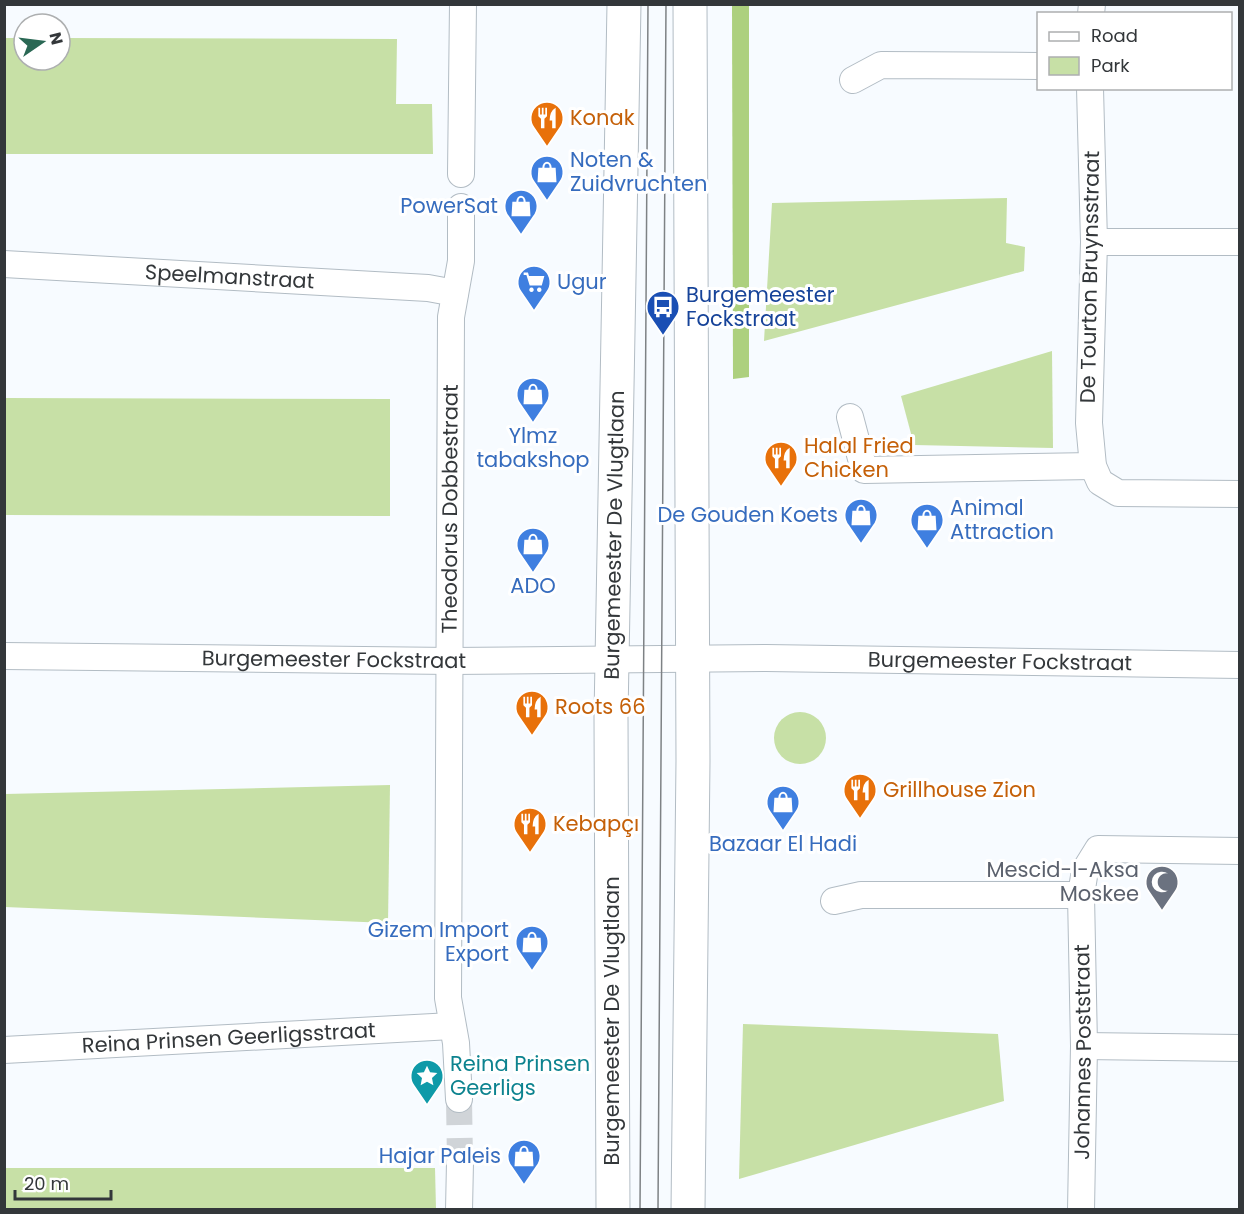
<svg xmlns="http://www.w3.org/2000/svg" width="1244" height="1214" font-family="Poppins,sans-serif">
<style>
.green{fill:#c7e0a6}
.forest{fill:#add07e}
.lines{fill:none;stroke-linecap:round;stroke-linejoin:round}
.minor-tunnel{stroke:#d0d4d8;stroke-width:26;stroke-dasharray:26 13;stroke-linecap:butt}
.minor-casing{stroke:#b2bcc4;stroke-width:28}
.secondary-casing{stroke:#b2bcc4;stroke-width:35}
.minor{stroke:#fff;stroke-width:26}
.secondary{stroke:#fff;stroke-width:33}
.tram{stroke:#7e8285;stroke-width:1.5}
.labels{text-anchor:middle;stroke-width:6;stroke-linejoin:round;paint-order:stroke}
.food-label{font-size:21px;fill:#c56008;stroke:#fff;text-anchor:start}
.shop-label{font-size:21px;fill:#366cbe;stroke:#fff;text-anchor:end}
.street-label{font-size:21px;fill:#33373a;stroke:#fff}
.transit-label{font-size:21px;fill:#164399;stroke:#fff;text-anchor:start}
.worship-label{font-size:21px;fill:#5b616d;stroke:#fff;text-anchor:end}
.culture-label{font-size:21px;fill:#0d838f;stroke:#fff;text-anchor:start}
</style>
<rect width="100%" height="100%" fill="#f7fbff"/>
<g class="green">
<polygon points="5,38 24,38 24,60 60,60 60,38 397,39 396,104 432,104 433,154 5,154"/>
<polygon points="1007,198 1006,243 1025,247 1024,271 764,341 772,203"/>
<polygon points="1052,351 1053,448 914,445 901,396"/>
<polygon points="5,398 390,399 390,516 5,515"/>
<circle cx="800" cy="738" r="26"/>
<polygon points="390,785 388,923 5,907 5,794"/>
<polygon points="743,1024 998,1034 1004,1101 739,1179"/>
<polygon points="5,1168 435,1168 436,1209 5,1209"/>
</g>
<polygon class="forest" points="732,5 749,5 749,377 733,379"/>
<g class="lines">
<polyline class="minor-tunnel" points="459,1099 460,1162"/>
<g class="minor-casing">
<g id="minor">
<polyline points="1091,14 1092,4"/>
<polyline points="853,80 881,65 1038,66"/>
<polyline points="1090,88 1094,242 1089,423 1093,466 1100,482 1118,493 1240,494"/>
<polyline points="461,174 463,4"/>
<polyline points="1094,242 1240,242"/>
<path id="s1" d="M4 264 428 288 455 293"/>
<polyline points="850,417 864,470 1093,466"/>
<path id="s2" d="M4 656 451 661 766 658 1240 665"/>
<polyline points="834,901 861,895 1081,895"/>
<polyline points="1084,1046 1240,1048"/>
<path id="s3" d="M4 1050 452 1026"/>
<path id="s4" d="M459 1099 456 1043 448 998 451 317 461 261V207"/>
<polyline points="459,1210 460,1162"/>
<path id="s5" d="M1081 1210 1084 1046 1081 895 1085 870 1098 849 1240 851"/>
</g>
</g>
<g class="secondary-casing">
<g id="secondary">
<path id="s6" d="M613 1210 611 716 624 4"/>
<polyline points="688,1210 693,761 690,4"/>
</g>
</g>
<use href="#minor" class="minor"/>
<use href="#secondary" class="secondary"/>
<g class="tram">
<polyline points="640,1210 648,4"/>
<polyline points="658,1210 666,4"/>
</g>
</g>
<defs>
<g id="restaurant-pin" transform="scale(1.725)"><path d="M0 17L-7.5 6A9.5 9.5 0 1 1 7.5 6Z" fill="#e8710a" stroke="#fff"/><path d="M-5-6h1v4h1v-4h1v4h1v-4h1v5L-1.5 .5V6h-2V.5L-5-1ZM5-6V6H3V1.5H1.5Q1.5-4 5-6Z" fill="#fff"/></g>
<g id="shop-pin" transform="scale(1.725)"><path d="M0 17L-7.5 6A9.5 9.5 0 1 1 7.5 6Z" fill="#3f7fe0" stroke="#fff"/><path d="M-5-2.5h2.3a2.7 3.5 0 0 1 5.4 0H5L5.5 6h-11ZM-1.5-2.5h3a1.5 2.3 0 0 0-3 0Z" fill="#fff"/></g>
<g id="supermarket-pin" transform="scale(1.725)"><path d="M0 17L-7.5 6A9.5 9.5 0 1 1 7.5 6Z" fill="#3f7fe0" stroke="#fff"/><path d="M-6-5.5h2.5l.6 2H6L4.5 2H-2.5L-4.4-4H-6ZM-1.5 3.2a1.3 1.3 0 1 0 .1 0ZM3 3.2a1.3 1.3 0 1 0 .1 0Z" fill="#fff"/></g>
<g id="bus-pin" transform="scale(1.725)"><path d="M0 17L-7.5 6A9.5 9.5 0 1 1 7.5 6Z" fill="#1a4fb4" stroke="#fff"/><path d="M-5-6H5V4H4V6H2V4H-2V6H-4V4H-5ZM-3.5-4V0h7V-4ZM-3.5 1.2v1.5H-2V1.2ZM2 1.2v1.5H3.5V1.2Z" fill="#fff"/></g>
<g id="mosque-pin" transform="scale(1.725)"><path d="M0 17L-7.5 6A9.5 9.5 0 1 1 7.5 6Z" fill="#6b7280" stroke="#fff"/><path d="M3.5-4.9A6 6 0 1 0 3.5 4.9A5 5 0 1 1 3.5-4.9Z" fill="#fff"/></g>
<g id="sight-pin" transform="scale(1.725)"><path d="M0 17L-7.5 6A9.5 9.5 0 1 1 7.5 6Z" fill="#0f9aa8" stroke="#fff"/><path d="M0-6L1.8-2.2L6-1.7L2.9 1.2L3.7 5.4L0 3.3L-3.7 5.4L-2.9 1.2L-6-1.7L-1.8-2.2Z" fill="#fff"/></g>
</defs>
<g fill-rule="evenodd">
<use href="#restaurant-pin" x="547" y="118"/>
<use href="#shop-pin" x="547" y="172"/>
<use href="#shop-pin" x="521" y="206"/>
<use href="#supermarket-pin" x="534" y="282"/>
<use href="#bus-pin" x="663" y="307"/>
<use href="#shop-pin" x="533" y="394"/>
<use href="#restaurant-pin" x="781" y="458"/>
<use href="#shop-pin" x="861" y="515"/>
<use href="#shop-pin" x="927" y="520"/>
<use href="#shop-pin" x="533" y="544"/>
<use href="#restaurant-pin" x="532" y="707"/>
<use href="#restaurant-pin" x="860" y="790"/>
<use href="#shop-pin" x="783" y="802"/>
<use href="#restaurant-pin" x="530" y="824"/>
<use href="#mosque-pin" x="1162" y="882"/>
<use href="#shop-pin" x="532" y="942"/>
<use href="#sight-pin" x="427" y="1076"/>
<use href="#shop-pin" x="524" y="1156"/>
</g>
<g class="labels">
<g class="food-label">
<text x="570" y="125">Konak</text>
<text x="804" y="453">Halal Fried<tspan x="804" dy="24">Chicken</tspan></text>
<text x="555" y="714">Roots 66</text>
<text x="883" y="797">Grillhouse Zion</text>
<text x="553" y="831">Kebapçı</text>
</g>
<g class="shop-label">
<text x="570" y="167" text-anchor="start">Noten &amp;<tspan x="570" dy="24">Zuidvruchten</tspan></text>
<text x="498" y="213">PowerSat</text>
<text x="557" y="289" text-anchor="start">Ugur</text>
<text x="533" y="443" text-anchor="middle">Ylmz<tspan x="533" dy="24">tabakshop</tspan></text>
<text x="950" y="515" text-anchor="start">Animal<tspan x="950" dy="24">Attraction</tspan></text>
<text x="838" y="522">De Gouden Koets</text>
<text x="533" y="593" text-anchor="middle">ADO</text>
<text x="783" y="851" text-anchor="middle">Bazaar El Hadi</text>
<text x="509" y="937">Gizem Import<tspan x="509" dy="24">Export</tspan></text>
<text x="501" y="1163">Hajar Paleis</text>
</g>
<g class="street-label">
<text dy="7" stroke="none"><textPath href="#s1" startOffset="226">Speelmanstraat</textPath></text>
<text transform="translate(1090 277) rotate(-89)" y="7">De Tourton Bruynsstraat</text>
<text dy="7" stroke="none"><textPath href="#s4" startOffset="591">Theodorus Dobbestraat</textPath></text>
<text dy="7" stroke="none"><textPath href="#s6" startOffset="675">Burgemeester De Vlugtlaan</textPath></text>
<text dy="7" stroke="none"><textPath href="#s2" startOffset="330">Burgemeester Fockstraat</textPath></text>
<text dy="7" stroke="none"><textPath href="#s2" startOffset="996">Burgemeester Fockstraat</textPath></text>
<text transform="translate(612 1021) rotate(-90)" y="7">Burgemeester De Vlugtlaan</text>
<text dy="7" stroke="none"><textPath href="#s3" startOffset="225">Reina Prinsen Geerligsstraat</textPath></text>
<text dy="7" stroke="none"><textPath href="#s5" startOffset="158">Johannes Poststraat</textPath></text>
</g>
<g class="transit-label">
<text x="686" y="302">Burgemeester<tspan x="686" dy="24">Fockstraat</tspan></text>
</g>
<g class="worship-label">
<text x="1139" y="877">Mescid-I-Aksa<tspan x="1139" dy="24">Moskee</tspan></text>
</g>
<g class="culture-label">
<text x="450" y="1071">Reina Prinsen<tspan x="450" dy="24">Geerligs</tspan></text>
</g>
</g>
<rect width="1244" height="1214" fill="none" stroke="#33373a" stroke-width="12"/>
<rect x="1037" y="12" width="195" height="78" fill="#ffffff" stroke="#adafb0" stroke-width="1.5"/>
<rect x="1049" y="32" width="30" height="9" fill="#ffffff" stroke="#adafb0" stroke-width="1.5"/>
<text x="1091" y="42" font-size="18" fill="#33373a">Road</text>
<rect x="1049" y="57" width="30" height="18" fill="#c7e0a6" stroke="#adafb0" stroke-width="1.5"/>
<text x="1091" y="72" font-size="18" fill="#33373a">Park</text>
<g transform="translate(42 42) rotate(76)"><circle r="28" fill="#ffffff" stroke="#adafb0" stroke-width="1.5"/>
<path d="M0-4.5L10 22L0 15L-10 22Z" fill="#2a6854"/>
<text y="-9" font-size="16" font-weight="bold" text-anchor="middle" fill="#33373a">N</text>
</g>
<path d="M15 1190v9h96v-9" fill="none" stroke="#33373a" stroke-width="3"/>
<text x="24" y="1190" font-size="18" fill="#33373a" stroke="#ffffff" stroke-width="4.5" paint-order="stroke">20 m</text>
</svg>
